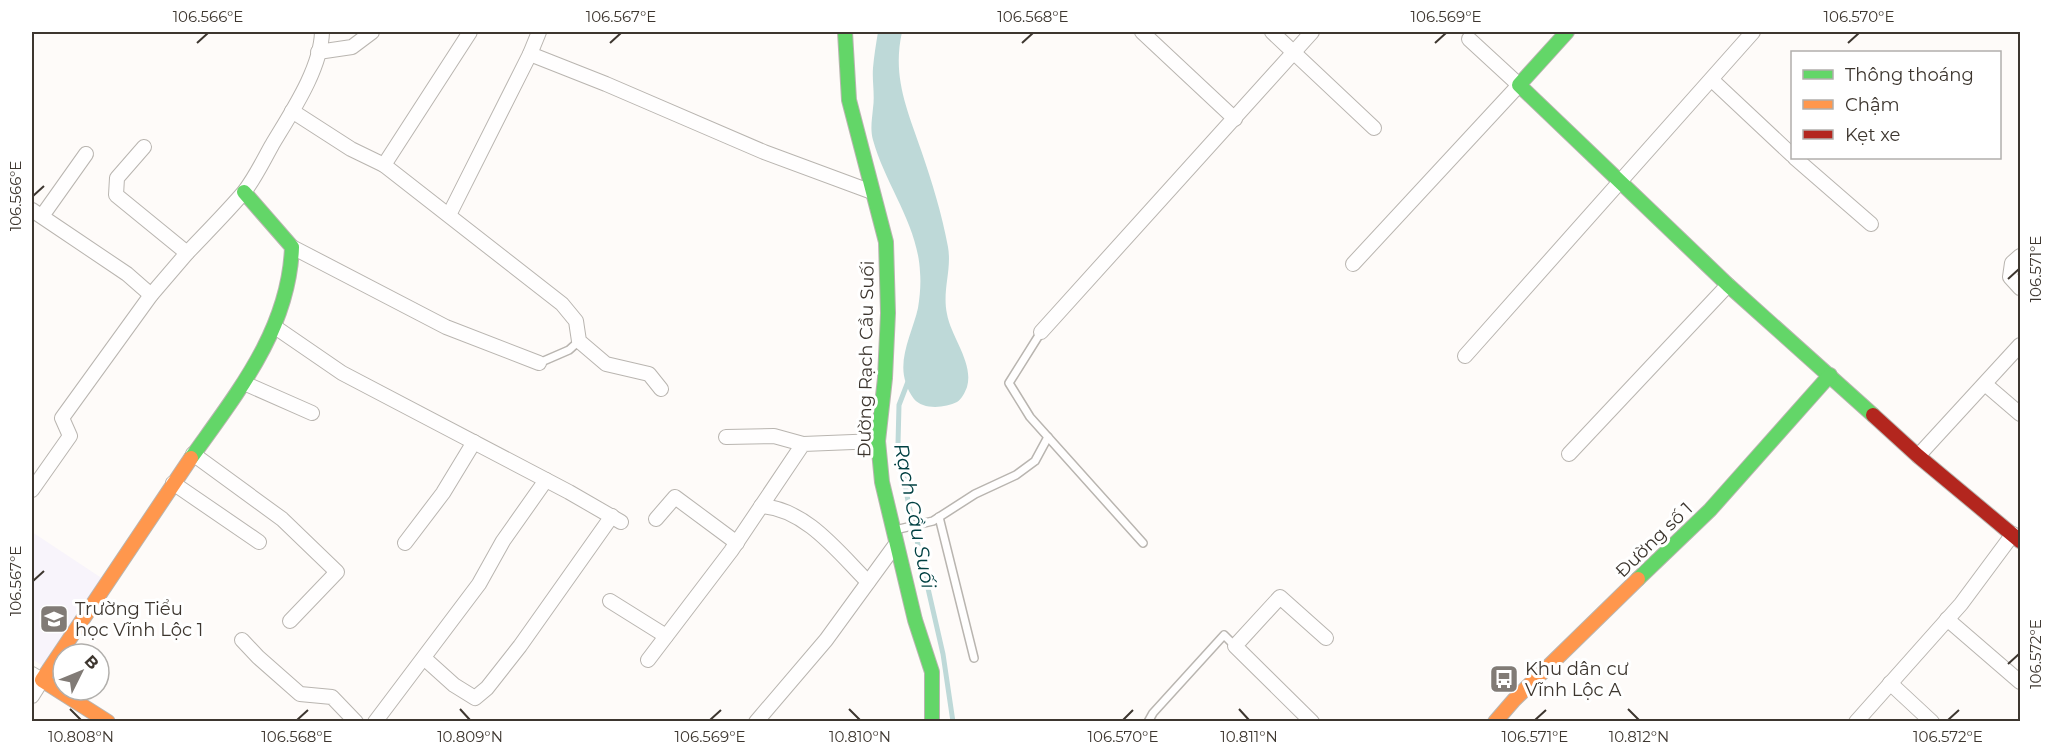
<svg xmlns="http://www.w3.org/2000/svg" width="2052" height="753" font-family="Montserrat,sans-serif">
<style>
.education{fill:#f8f4fb}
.water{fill:#bed9d8}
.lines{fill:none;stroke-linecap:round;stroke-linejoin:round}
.stream{stroke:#bed9d8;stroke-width:5}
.lane-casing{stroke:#b9b5b0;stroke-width:10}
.street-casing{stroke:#b9b5b0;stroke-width:16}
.fast-casing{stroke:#b9b5b0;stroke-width:16}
.slow-casing{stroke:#b9b5b0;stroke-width:16}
.jam-casing{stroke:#b9b5b0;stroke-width:16}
.lane{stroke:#fffefe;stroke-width:7}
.street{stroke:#fffefe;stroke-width:14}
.fast{stroke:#63d668;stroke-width:14}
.slow{stroke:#ff974d;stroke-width:14}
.jam{stroke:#b3261e;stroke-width:14}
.ticks{fill:none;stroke:#3d362f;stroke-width:2}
.labels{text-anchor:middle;stroke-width:6;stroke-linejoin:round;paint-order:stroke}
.street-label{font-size:18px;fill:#3d362f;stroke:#fff}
.poi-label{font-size:18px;fill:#3d362f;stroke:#fff;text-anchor:start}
.water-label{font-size:20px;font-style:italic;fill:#004042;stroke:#fff}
.neatline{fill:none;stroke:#3d362f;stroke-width:2}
.ticks-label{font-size:15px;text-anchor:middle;fill:#3d362f}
</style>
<rect width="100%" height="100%" fill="#fefbf9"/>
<polygon class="education" points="32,532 103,579 46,668 32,659"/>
<path class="water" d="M878 32H902C892 77 907 109 921 150 932 182 942 214 948 247 952 270 942 290 947 314 951 337 974 363 967 387 965 392 962 399 957 402 945 408 923 410 914 399 911 395 907 388 906 383 897 359 913 331 918 308 920 296 921 283 920 272 918 225 885 184 873 140 870 129 872 120 873 108 875 95 872 81 873 68 874 56 876 44 878 32Z"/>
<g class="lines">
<polyline class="stream" points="909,379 899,405 898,444 908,501 943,654 953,722"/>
<g class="lane-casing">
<g id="lane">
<polyline points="1041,332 1009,383 1030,417 1143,543"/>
<polyline points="539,363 569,350 579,341"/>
<polyline points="939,517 974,658"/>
<polyline points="895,530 933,521 975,494 1016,475 1035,461 1048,437"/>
<polyline points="1148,722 1153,713 1224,635 1235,646"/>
</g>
</g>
<g class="street-casing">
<g id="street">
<polyline points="1142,32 1235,119"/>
<polyline points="1272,32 1374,128"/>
<polyline points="318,52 352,47 372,32"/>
<polyline points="530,54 606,84 764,152 872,192"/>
<polyline points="1712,80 1792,155"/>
<polyline points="292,111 351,149 384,165 562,304 576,321 579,341 606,364 649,374 661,389"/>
<polyline points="1795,158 1871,224"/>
<polyline points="384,165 470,32"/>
<polyline points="32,210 127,274 151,295"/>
<polyline points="449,215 530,54 539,32"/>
<polyline points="42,216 86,154"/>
<polyline points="292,247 446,327 539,363"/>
<path d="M187 253C206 233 226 213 244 192 255 178 263 161 272 145 291 113 321 69 322 32"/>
<polyline points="2020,256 2012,263 2010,277 2020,288"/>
<polyline points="1353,264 1519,85 1469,39"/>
<polyline points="275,327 342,373 569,492 621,522"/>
<polyline points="1041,332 1312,32"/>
<polyline points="1465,356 1753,32"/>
<polyline points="244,383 312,413"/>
<polyline points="1985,384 2020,414"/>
<polyline points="726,437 774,436 803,444"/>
<polyline points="193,454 282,519 337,572 290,621"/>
<polyline points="1569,454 1728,285"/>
<polyline points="1918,456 2020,345"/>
<polyline points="173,483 259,542"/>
<polyline points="32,490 70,436 62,418 151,295 187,253 116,195 117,178 144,147"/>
<path d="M761 506C806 509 838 552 868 582"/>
<polyline points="656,519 675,497 737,543"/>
<polyline points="405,543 443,493 474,442"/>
<polyline points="610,601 666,636"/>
<polyline points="1947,619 2020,682"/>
<polyline points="242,640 258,657 300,694 332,697 356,722"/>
<polyline points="424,658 454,685 475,698 487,688 520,646 612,516"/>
<polyline points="648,660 731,551 803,444 878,441"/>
<polyline points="32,674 42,680 32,696"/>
<polyline points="1890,683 1932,722"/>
<polyline points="375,722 479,584 503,541 546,480"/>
<polyline points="756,722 826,640 896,544"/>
<polyline points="1312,722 1235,646 1280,597 1326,638"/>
<polyline points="1856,722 1961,604 2013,534"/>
</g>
</g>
<g class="fast-casing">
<g id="fast">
<polyline points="845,32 849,100 886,242 888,313 885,378 878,441 882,482 915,620 932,672 932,722"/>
<polyline points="1567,32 1519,85 1728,285 1873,415"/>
<path d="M191 458C237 393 289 330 292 247L244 192"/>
<polyline points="1638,579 1710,510 1830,375"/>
</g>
</g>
<g class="slow-casing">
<g id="slow">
<polyline points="108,722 42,680 191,458"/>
<polyline points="1495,722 1514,700 1638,579"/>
</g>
</g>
<g class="jam-casing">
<polyline id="jam" points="1873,415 1918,456 2020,541"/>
</g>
<use href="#lane" class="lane"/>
<use href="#street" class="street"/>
<use href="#fast" class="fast"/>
<use href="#slow" class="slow"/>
<use href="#jam" class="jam"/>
</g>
<path class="ticks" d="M197 43 208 33M610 43 621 33M1022 43 1033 33M1435 43 1446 33M1848 43 1859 33M33 196 44 186M2008 279 2019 269M33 581 44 571M2008 664 2019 654M70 709 81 720M460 709 470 720M849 709 860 720M1239 709 1249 720M1628 709 1639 720M297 720 308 710M710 720 721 710M1123 720 1133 710M1535 720 1546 710M1948 720 1959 710"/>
<defs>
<g id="school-square" transform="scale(1.5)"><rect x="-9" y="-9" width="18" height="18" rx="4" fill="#817b76" stroke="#fff"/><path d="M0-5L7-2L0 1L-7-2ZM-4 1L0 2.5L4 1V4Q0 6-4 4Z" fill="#fff"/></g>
<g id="bus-square" transform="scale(1.5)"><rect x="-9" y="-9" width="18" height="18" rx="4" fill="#817b76" stroke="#fff"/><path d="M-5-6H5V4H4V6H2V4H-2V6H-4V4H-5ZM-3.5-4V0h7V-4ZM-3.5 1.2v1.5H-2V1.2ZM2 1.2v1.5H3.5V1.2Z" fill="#fff"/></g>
</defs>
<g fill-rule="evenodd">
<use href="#school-square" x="54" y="619"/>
<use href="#bus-square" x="1504" y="679"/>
</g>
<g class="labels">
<g class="street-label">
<text transform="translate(866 359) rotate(-89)" y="6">Đường Rạch Cầu Suối</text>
<text transform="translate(1654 540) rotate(-44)" y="6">Đường số 1</text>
</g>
<g class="poi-label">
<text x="75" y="615">Trường Tiểu<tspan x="75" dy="21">học Vĩnh Lộc 1</tspan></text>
<text x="1525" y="675">Khu dân cư<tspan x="1525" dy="21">Vĩnh Lộc A</tspan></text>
</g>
<g class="water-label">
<text transform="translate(915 516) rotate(79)" y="7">Rạch Cầu Suối</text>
</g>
</g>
<rect width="2052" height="753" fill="none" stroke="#ffffff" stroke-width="66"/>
<rect x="1791" y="51" width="210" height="108" fill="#ffffff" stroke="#b1afac" stroke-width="1.5"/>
<rect x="1803" y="70" width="30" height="9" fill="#63d668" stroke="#b1afac" stroke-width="1.5"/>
<text x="1845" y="81" font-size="18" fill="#3d362f">Thông thoáng</text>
<rect x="1803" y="100" width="30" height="9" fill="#ff974d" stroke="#b1afac" stroke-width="1.5"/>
<text x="1845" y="111" font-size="18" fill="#3d362f">Chậm</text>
<rect x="1803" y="130" width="30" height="9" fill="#b3261e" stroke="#b1afac" stroke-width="1.5"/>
<text x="1845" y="141" font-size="18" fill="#3d362f">Kẹt xe</text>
<g transform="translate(81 672) rotate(47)"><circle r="28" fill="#ffffff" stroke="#b1afac" stroke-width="1.5"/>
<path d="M0-4.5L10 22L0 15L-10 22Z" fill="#817b76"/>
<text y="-9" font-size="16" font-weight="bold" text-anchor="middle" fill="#3d362f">B</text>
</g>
<rect x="33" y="33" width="1986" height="687" class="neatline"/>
<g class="ticks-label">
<text x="208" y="22">106.566°E</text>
<text x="621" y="22">106.567°E</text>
<text x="1033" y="22">106.568°E</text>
<text x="1446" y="22">106.569°E</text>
<text x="1859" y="22">106.570°E</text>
<text transform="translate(16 196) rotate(-90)" y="5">106.566°E</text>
<text transform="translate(2036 269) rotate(-90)" y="5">106.571°E</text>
<text transform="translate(16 581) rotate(-90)" y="5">106.567°E</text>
<text transform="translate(2036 654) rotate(-90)" y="5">106.572°E</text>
<text x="81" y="742">10.808°N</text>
<text x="297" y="742">106.568°E</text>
<text x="470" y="742">10.809°N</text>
<text x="710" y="742">106.569°E</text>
<text x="860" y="742">10.810°N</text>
<text x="1123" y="742">106.570°E</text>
<text x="1249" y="742">10.811°N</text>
<text x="1535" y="742">106.571°E</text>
<text x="1639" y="742">10.812°N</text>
<text x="1948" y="742">106.572°E</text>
</g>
</svg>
